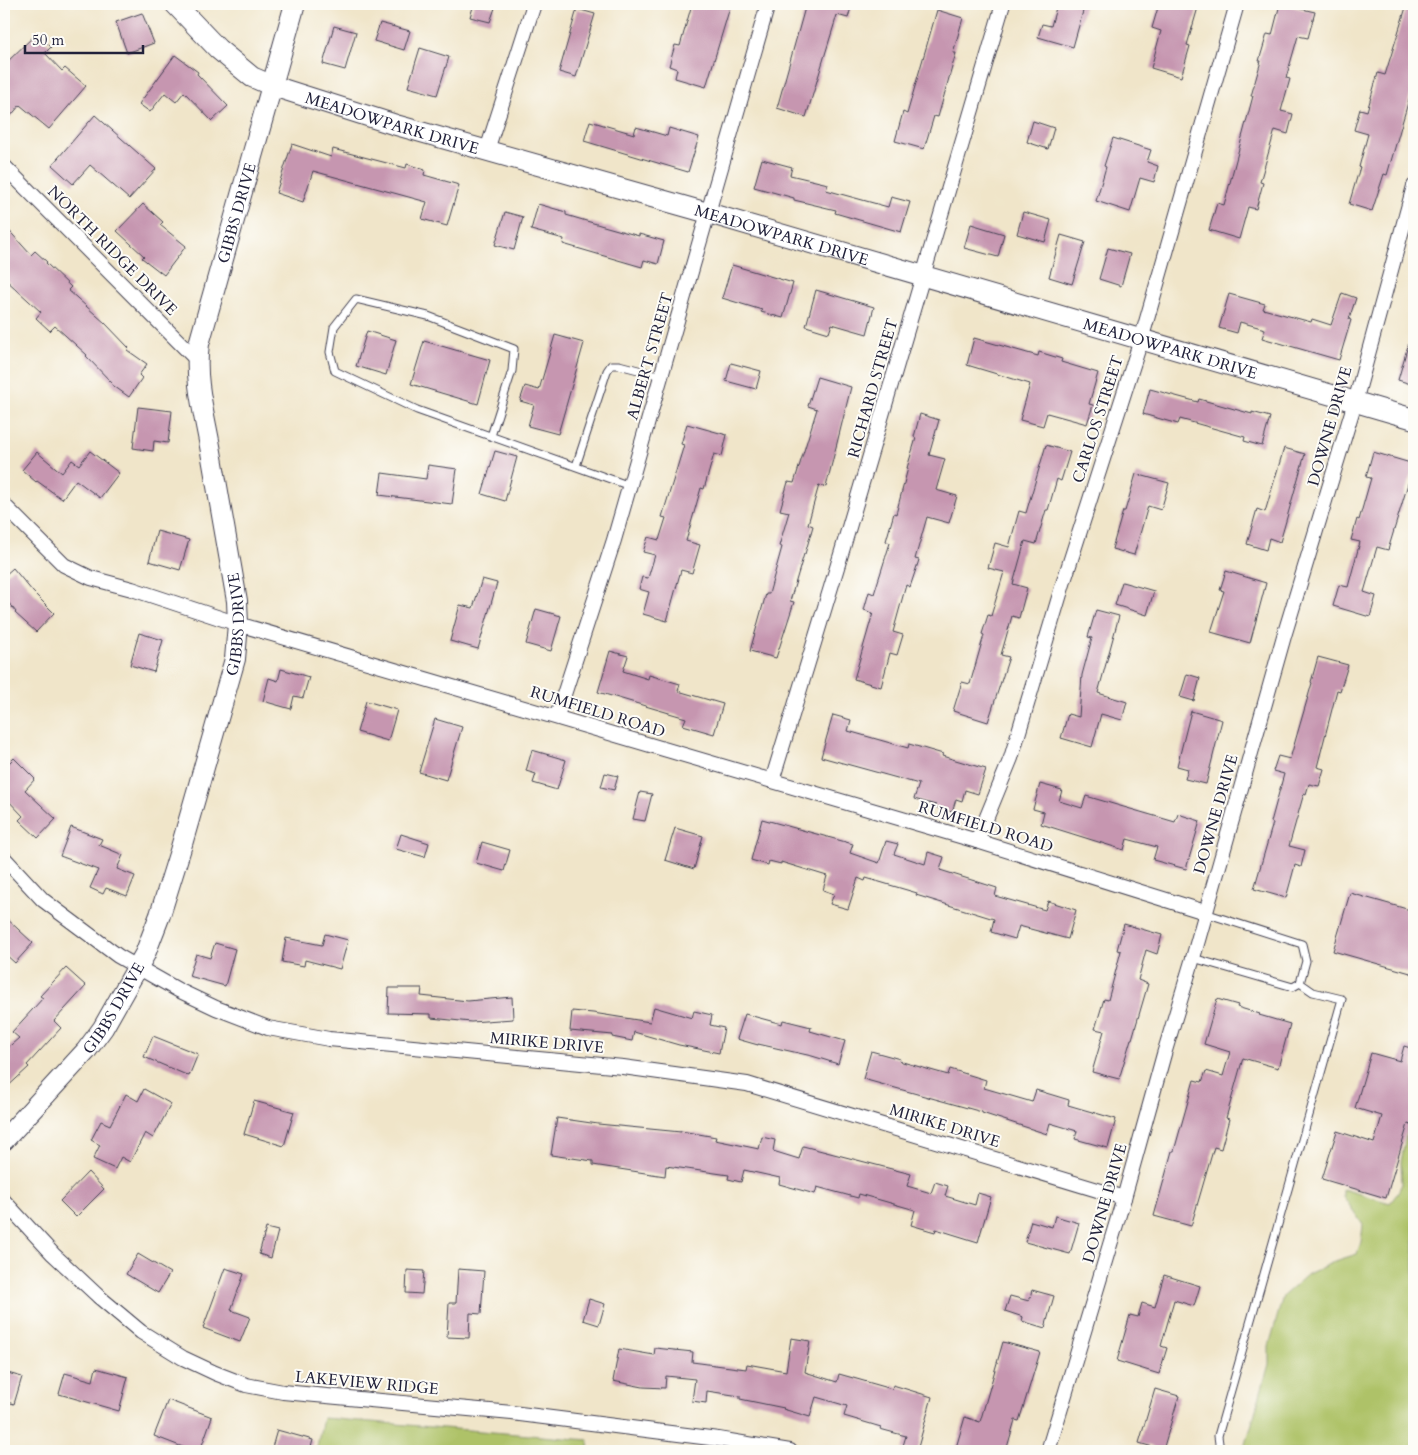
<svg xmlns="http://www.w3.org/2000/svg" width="1418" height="1455" font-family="Cardo,serif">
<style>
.green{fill:#aec267;stroke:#687251}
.building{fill:#c696b0}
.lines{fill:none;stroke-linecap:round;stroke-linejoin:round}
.lane-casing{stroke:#413f50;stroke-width:9}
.street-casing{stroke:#413f50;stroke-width:16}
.secondary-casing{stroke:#413f50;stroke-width:22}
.lane{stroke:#fff;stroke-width:7}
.street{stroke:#fff;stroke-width:14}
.secondary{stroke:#fff;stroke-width:20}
.labels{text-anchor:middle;stroke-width:4;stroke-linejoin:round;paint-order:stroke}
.street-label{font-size:16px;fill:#22223b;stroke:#fdfcf7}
</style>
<rect width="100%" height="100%" fill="#fdfcf7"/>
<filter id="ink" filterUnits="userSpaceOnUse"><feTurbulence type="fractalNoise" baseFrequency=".02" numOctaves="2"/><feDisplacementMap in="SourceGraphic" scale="10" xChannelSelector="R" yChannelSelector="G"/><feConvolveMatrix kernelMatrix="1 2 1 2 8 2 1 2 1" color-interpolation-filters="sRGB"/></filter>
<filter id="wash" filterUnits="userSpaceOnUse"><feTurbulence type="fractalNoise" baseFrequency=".0096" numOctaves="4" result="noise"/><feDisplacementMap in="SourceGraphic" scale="20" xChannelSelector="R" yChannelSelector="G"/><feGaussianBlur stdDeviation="1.12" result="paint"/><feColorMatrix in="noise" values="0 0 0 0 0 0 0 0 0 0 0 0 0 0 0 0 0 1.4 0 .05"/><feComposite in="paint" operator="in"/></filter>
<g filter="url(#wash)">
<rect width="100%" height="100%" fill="#f0e5c9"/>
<g class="green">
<polygon points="1408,1124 1414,1126 1414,1451 1244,1451 1269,1364 1269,1346 1283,1296 1308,1274 1338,1260 1357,1254 1361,1242 1363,1225 1343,1196 1343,1189 1390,1203 1397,1194 1402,1184 1401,1162"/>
<polygon points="323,1418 589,1440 588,1451 316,1451"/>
</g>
<g id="blocks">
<g class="building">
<polygon points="474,4 481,4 495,8 490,22 470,17"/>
<polygon points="692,4 731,4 706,87 675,78 677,69 669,66 675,45 680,46"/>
<polygon points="806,4 852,4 848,18 837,15 806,117 777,108"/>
<polygon points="1057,4 1085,4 1073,47 1038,37 1042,24 1051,26"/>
<polygon points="1159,4 1199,4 1187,45 1190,46 1181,77 1151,68 1161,31 1152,28"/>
<polygon points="1280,4 1315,12 1308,38 1298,36 1286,78 1290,79 1281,111 1293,114 1288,134 1275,130 1260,182 1263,183 1256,209 1248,207 1239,239 1209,230 1217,203 1224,205 1253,96 1251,96 1261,61 1259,61 1267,34 1272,35"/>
<polygon points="1407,4 1414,4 1414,82 1387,175 1384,174 1372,211 1349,204 1360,167 1359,167 1368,134 1354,130 1360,109 1367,111 1378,73 1385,75"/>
<polygon points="577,9 595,14 576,77 559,72"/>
<polygon points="937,10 963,18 953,53 956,53 938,117 934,116 924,149 895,141 903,112 907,114"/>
<polygon points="142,13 154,43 127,53 116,22"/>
<polygon points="380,23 410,31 404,50 374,41"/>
<polygon points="334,26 356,32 345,70 323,64"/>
<polygon points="37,33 51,47 45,53 62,71 65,68 86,86 49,129 20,105 4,124 4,65"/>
<polygon points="420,48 449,57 437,95 408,87"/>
<polygon points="175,55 198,72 197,74 228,106 212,121 184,92 176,102 165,93 150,112 139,104"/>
<polygon points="95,115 156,169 129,199 90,165 73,184 52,165"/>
<polygon points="590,121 634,134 636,127 667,136 669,128 699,137 688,172 584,141"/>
<polygon points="1033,121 1054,128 1048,149 1027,142"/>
<polygon points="1113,138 1151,150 1147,162 1158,166 1154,182 1140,178 1130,212 1096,201 1106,167 1104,166"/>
<polygon points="292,144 331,157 333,149 406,168 407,164 425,170 424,175 459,185 447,226 422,219 427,202 313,171 303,202 276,193"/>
<polygon points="762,159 792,167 790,175 828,184 826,190 888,207 891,197 910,202 901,232 835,213 836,210 794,200 794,198 754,187"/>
<polygon points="143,204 163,222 160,225 186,246 164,275 142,258 144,256 117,231"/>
<polygon points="538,204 566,212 566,215 600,225 639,236 639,234 664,241 658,264 644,260 642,267 563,244 564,239 531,230"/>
<polygon points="505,212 523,217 514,250 495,245"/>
<polygon points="1023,212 1051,220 1045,242 1017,234"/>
<polygon points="971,224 1004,234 998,257 964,248"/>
<polygon points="4,225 31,255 35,251 47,262 46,263 71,287 68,290 105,323 129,348 127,350 147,364 139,375 142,378 129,397 111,384 112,383 86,356 87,355 55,326 50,331 36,318 41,312 4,278"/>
<polygon points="1061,235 1085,242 1072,284 1049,277"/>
<polygon points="1108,248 1130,254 1121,286 1099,279"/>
<polygon points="732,265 793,283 783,318 761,312 762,310 722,298"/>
<polygon points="816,290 874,307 867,334 832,324 829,333 806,326"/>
<polygon points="1342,293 1356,298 1349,319 1351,320 1339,360 1262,338 1265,329 1240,322 1237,333 1219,328 1229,294 1265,304 1263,309 1311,322 1312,319 1331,325"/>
<polygon points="367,331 396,340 386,375 356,366"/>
<polygon points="555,335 584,343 558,434 528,426 534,405 520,401 525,386 539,390"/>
<polygon points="1411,335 1414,336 1414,385 1398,380"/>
<polygon points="974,338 1038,356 1039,352 1062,359 1061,362 1098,373 1089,404 1093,405 1087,424 1047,413 1043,426 1020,420 1030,384 967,365"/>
<polygon points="424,341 490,360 478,404 411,384"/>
<polygon points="731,363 761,371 756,389 726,381"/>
<polygon points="817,377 851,387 826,487 819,485 808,524 813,526 805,554 804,554 790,601 794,602 776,658 750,651 766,594 769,594 782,547 779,546 789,512 780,510 788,482 794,483 817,409 808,406"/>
<polygon points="1150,389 1198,402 1199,399 1252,414 1252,412 1270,417 1262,446 1244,441 1245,437 1180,419 1178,424 1143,414"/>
<polygon points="138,407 172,411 168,443 154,441 153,451 133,448"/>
<polygon points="920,414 939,420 929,455 945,459 936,490 957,496 949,523 927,517 915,559 919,560 910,587 906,585 893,632 903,635 897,655 890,653 881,687 854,679 873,613 864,610 869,592 874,594 890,543 886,541 894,513 896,514 908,468 907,468 916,438 914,437"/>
<polygon points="687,424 727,435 722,456 714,454 704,489 701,488 686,541 700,545 692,573 681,570 667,621 643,614 649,592 639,589 642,577 648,578 655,555 643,552 648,537 659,540 666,518 662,517 684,445 681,444"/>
<polygon points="1046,445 1070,452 1061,481 1057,479 1048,510 1046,510 1036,544 1025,541 1013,584 1027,588 1019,618 1012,616 1001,655 1009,657 988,722 953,711 962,682 970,684 984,635 982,634 988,615 991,616 1004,572 988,568 995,543 1009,547 1019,511 1026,513"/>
<polygon points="1284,448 1305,454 1280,542 1269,538 1266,550 1247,544 1257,509 1265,512"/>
<polygon points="90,451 119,473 100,498 76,480 62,499 37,481 36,482 22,470 37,452 62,473 72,460 79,465"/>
<polygon points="495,451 517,457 505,501 482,494"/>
<polygon points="1373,452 1414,464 1388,550 1377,547 1364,592 1376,596 1370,617 1333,606 1339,585 1348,587 1360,542 1351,540 1357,519 1359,520 1371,478 1366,477"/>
<polygon points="428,465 457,469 452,504 379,495 382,473 426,479"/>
<polygon points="1136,474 1169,483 1161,510 1148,506 1134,555 1112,549 1123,511 1125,511"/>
<polygon points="157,531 189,540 180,570 149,561"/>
<polygon points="13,568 33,592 54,613 36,632 15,613 16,612 4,597 4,576"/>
<polygon points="1226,571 1266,583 1250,643 1211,632 1224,591 1220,590"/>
<polygon points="482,579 497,583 478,649 450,641 460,605 473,608"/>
<polygon points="1122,582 1154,591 1147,615 1115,605"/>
<polygon points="536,609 561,616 551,651 526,644"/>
<polygon points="1096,610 1119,616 1098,693 1127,702 1122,720 1101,714 1092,747 1061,738 1068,714 1079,717 1082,675 1092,638 1088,637"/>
<polygon points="139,633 163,640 154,672 130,665"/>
<polygon points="610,651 628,656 623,671 648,679 649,675 680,684 678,691 723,704 714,734 683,725 686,718 598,692"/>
<polygon points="1318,657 1348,665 1340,691 1337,690 1317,767 1324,769 1319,786 1309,784 1306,794 1304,793 1289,846 1305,850 1301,867 1295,865 1286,898 1254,889 1273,823 1271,822 1284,774 1273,771 1278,756 1290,759 1312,683 1311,682"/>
<polygon points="281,669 309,677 303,698 294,696 291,709 263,701 269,678 278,681"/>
<polygon points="1187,674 1200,678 1194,701 1180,697"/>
<polygon points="366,701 397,710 388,741 357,732"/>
<polygon points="1191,711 1222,720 1206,784 1185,779 1188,769 1177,766"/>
<polygon points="833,715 851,720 848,731 908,748 909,744 943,754 942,756 986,769 978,794 965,790 962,801 956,799 952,812 935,807 936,805 914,799 919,784 821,757"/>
<polygon points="435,719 462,727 446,780 419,772"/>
<polygon points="532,750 566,760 557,790 533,783 536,774 526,771"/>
<polygon points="14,758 35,779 25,790 56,819 38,838 19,820 23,816 4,796 4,768"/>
<polygon points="605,773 618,776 614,790 601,787"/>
<polygon points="1040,784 1062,790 1059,801 1082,808 1086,796 1175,822 1178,814 1200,821 1186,869 1153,860 1157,847 1127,839 1124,850 1041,824 1044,812 1033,809"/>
<polygon points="640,792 652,794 645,821 633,819"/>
<polygon points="762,819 853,844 850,853 879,863 886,841 898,844 894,854 925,864 928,852 944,857 940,870 997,888 995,896 1045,910 1048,901 1076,910 1068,939 1019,926 1015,939 991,932 994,919 916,895 917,893 866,878 865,881 858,878 848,909 830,904 834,894 823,890 827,876 781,862 781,864 769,861 768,865 751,860"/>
<polygon points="71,827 102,839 99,845 123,855 117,869 135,876 127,896 106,888 103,894 90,888 98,870 60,856"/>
<polygon points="675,828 703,836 694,869 665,860"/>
<polygon points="401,834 429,843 425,857 396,849"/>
<polygon points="482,842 510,850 504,871 476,863"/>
<polygon points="1350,893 1414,911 1414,974 1333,951"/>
<polygon points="4,916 33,943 15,963 4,953"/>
<polygon points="1124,924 1162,935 1157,954 1146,950 1138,980 1148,984 1132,1039 1131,1039 1119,1079 1092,1072 1104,1031 1095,1029 1104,999 1108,1000 1121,951 1117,950"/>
<polygon points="325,934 348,940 340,969 305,960 304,966 282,962 286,938 322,945"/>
<polygon points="215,943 235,949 225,986 189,976 196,954 210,958"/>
<polygon points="66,968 86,986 54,1021 61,1028 27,1065 29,1067 4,1090 4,1051 19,1038 12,1032 43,998 40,996"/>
<polygon points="389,988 422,988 421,996 468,1001 512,997 513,1019 471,1022 431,1018 431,1014 388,1013"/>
<polygon points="1217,999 1238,1005 1237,1007 1260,1014 1259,1015 1290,1024 1278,1068 1243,1058 1226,1118 1229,1119 1221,1149 1214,1147 1191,1226 1154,1216 1172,1151 1174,1151 1194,1080 1202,1082 1206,1071 1223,1076 1230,1052 1204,1044"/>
<polygon points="654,1007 692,1018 694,1011 712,1015 710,1025 724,1028 719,1053 679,1045 634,1032 632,1041 612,1037 613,1035 570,1031 572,1011 593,1013 650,1022"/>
<polygon points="745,1014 782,1024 783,1020 811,1027 810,1031 845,1041 838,1064 812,1056 758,1044 758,1045 737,1039"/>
<polygon points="153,1036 198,1054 189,1076 144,1057"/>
<polygon points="1404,1046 1414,1049 1414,1126 1408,1124 1386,1198 1322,1179 1337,1131 1374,1143 1382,1116 1355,1108 1371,1053 1400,1061"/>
<polygon points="871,1051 900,1059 899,1061 948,1075 950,1069 986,1080 984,1088 1032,1102 1036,1090 1069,1100 1068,1105 1116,1119 1108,1148 1075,1139 1077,1131 1050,1123 1047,1134 982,1113 982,1112 863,1079"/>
<polygon points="144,1089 171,1104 153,1138 145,1133 130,1162 121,1157 115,1169 93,1159 100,1145 91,1140 101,1121 110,1125 126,1094 138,1101"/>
<polygon points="254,1101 294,1112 284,1146 244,1134"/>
<polygon points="557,1118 598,1124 681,1132 681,1131 716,1137 715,1140 759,1149 762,1137 775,1140 773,1151 799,1159 803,1146 911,1174 907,1186 931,1193 935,1182 948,1186 945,1196 975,1205 978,1193 991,1197 978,1242 936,1229 935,1232 911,1225 915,1210 859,1194 858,1198 817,1187 815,1194 779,1184 780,1178 744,1170 741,1182 728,1179 729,1175 666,1166 665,1176 593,1165 593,1161 551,1155"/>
<polygon points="88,1172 104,1189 76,1217 60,1201"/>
<polygon points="1055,1216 1079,1223 1070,1254 1025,1242 1031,1221 1052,1227"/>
<polygon points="266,1228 278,1231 271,1258 259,1254"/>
<polygon points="138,1254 170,1273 158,1293 126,1274"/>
<polygon points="225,1268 244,1274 231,1310 250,1317 240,1342 203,1328"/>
<polygon points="458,1269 484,1271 481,1314 470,1313 469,1338 447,1337 449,1303 456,1303"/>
<polygon points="407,1270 424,1271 422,1294 406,1293"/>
<polygon points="1164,1275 1200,1286 1194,1306 1174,1300 1161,1346 1167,1348 1159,1374 1117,1361 1130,1315 1138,1317 1142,1303 1155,1307"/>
<polygon points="1032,1290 1054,1296 1045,1328 1022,1321 1023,1317 1005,1311 1010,1296 1029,1301"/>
<polygon points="589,1299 605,1304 599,1325 583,1320"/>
<polygon points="791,1338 810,1341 805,1372 837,1382 839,1374 892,1389 893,1385 932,1397 917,1451 902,1449 906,1436 880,1429 881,1427 844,1416 847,1406 816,1397 810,1417 783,1409 784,1408 740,1399 740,1396 707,1391 706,1403 692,1401 695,1379 666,1376 665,1388 643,1387 613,1381 619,1349 654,1355 655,1348 693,1352 692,1362 746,1369 747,1364 786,1371"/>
<polygon points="1003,1342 1040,1352 1019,1421 1015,1420 1006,1451 955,1451 965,1417 980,1422"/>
<polygon points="96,1368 128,1377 119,1411 59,1394 65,1373 93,1381"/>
<polygon points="4,1372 22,1377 14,1404 4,1401"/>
<polygon points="1155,1389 1179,1396 1163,1450 1139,1443"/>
<polygon points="168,1400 212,1417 200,1451 193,1451 154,1436"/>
<polygon points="277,1430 313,1440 310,1451 271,1451"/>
</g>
</g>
</g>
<g filter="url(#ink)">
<use href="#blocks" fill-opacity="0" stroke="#413f50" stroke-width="1"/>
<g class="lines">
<g class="lane-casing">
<g id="lane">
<polyline points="491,436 512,371 514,349 428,316 356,299 334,327 330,352 335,371 417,410 630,486"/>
<polyline points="576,466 607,371 611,365 619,365 661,376"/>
<polyline points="1193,958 1293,987 1300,983 1306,961 1302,944 1205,913"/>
<polyline points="1220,1451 1218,1436 1342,999 1313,992 1300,983"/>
</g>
</g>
<g class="street-casing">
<g id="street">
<polyline points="487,150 534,4"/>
<polyline points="4,166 197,360"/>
<polyline points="4,505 64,565 91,578 132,589 238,624 977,841 1205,912"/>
<polyline points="557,716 614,540 768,4"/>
<polyline points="772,781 842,551 1003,4"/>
<polyline points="977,841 1011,758 1063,584 1141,340 1237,4"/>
<polyline points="4,858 43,900 118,956 178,990 216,1008 268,1028 329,1039 623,1067 747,1084 1124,1198"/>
<polyline points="4,1201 53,1254 98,1296 141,1332 183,1358 215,1373 246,1385 283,1392 512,1413 718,1439 790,1451"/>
<polyline points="1048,1451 1124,1198 1164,1054 1193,958 1284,636 1355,402 1414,186"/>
</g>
</g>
<g class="secondary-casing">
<g id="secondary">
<path id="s1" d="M175 4 218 49 252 77 273 86 396 125 708 213 1414 419"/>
<path id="s2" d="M4 1140 86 1051 103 1028 145 954 160 915 180 851 235 659 238 624 237 601C228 549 219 498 210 446 204 413 194 378 199 344L295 4"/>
</g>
</g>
<use href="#lane" class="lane"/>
<use href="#street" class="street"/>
<use href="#secondary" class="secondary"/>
</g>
</g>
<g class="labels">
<g class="street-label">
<text dy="6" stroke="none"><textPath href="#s1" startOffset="254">MEADOWPARK DRIVE</textPath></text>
<text dy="6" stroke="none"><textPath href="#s2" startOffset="998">GIBBS DRIVE</textPath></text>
<text dy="6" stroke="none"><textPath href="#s1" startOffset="659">MEADOWPARK DRIVE</textPath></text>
<text transform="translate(113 250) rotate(45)" y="6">NORTH RIDGE DRIVE</text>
<text dy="6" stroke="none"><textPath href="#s1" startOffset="1064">MEADOWPARK DRIVE</textPath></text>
<text transform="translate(649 356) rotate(-74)" y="6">ALBERT STREET</text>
<text transform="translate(872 388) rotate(-74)" y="6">RICHARD STREET</text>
<text transform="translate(1097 419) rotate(-72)" y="6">CARLOS STREET</text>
<text transform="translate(1329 426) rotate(-74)" y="6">DOWNE DRIVE</text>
<text dy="6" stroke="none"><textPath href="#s2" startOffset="578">GIBBS DRIVE</textPath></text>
<text transform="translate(598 711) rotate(17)" y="6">RUMFIELD ROAD</text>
<text transform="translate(1215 814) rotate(-74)" y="6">DOWNE DRIVE</text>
<text transform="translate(986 826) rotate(17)" y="6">RUMFIELD ROAD</text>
<text dy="6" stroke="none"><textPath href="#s2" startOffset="172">GIBBS DRIVE</textPath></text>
<text transform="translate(547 1042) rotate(5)" y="6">MIRIKE DRIVE</text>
<text transform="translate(945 1125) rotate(17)" y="6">MIRIKE DRIVE</text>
<text transform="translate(1104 1203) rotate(-74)" y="6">DOWNE DRIVE</text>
<text transform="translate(367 1382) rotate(5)" y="6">LAKEVIEW RIDGE</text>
</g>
</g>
<rect width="1418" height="1455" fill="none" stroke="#fdfcf7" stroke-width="20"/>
<path d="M25 45v8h118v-8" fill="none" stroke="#22223b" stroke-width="2.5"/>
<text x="32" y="45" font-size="15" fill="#22223b" stroke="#fdfcf7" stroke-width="4" paint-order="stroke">50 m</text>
</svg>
